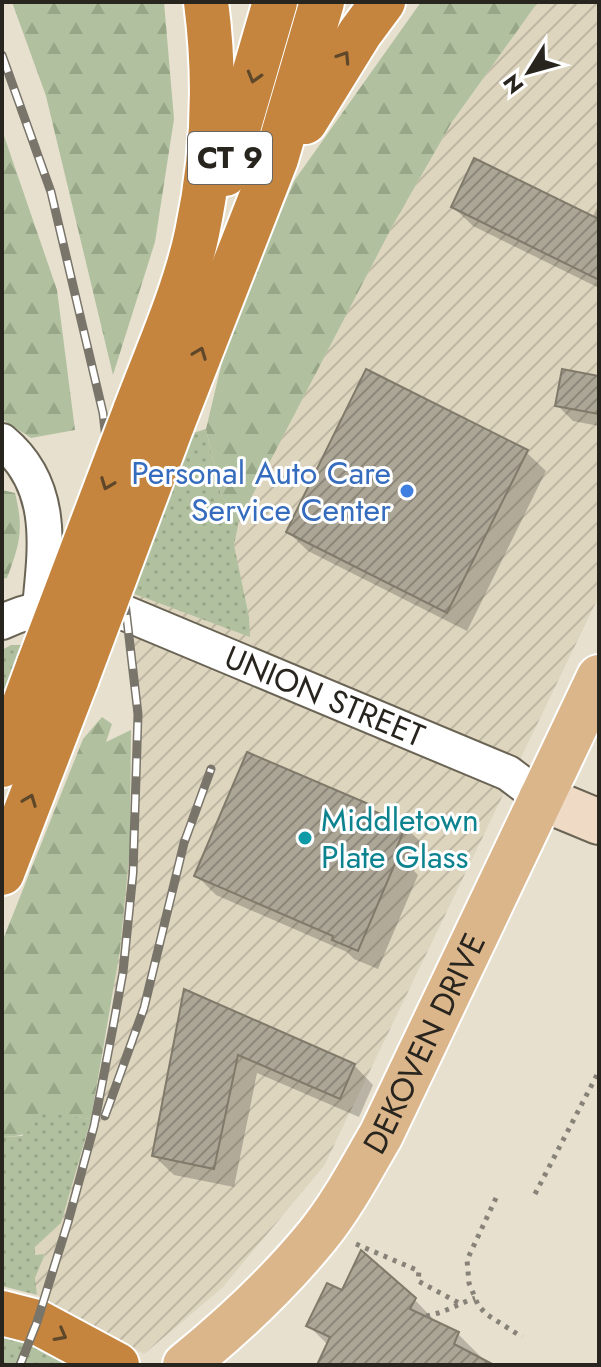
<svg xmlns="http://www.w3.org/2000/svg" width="601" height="1367" font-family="Jost,sans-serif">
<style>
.industrial{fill:url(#industrial-furrows)}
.grass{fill:url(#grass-dots)}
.forest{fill:url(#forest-firs)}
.shadow{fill:#0003}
.building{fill:url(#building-hatch);stroke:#807a6b;stroke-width:2}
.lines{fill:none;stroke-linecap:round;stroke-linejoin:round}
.street-casing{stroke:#6a6455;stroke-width:38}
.secondary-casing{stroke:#6a6455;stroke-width:48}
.primary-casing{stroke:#fff;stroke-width:48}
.highway-casing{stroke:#fff;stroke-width:48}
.path{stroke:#888378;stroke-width:5;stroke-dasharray:4 6;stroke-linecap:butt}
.street{stroke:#fff;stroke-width:34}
.secondary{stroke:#eedac5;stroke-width:44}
.primary{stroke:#dcb68b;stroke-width:44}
.highway{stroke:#c5853e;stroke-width:44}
.rail-casing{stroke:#79756a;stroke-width:9}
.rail{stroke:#fff;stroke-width:6;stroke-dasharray:18;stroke-linecap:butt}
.highway-bridge-casing{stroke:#fff;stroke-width:48;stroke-linecap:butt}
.highway-bridge{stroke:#c5853e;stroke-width:44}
.oneway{stroke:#5f472a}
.shop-dot{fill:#3f7fe0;stroke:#fff;stroke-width:3}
.culture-dot{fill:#0f9aa8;stroke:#fff;stroke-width:3}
.labels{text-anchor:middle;stroke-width:6;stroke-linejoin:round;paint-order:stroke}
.shield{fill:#fff;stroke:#686662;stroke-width:2}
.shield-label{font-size:30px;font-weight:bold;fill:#28251f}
.shop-label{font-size:32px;fill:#366cbe;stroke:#fff;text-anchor:end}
.street-label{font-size:32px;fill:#28251f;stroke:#fff}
.culture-label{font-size:32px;fill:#0d838f;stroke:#fff;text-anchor:start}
</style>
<defs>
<pattern id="industrial-furrows" width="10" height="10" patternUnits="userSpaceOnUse" patternTransform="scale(2)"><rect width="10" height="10" fill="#ded5be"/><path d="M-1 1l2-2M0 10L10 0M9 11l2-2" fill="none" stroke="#beb7a3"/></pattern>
<pattern id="grass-dots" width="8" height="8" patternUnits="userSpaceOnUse" patternTransform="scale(2)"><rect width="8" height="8" fill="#b1c19f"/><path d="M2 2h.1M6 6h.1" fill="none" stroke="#98a688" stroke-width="1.8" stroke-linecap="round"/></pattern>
<pattern id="forest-firs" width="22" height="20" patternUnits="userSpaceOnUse" patternTransform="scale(2)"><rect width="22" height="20" fill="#b1c19f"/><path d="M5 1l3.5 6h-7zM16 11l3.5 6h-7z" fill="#98a688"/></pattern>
<pattern id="building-hatch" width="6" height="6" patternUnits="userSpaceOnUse" patternTransform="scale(2)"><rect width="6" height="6" fill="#aca696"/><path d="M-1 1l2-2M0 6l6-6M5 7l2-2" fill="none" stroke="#8c877a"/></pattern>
</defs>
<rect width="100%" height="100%" fill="#e7e0cf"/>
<polygon class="industrial" points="538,2 599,2 599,596 324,1166 222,1288 144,1354 37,1295 35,1278 45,1255 34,1256 35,1247 61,1223 106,1068 137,753 125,613 193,433 206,429 221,495 239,520 393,225 452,122"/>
<g class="grass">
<polygon points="206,429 221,495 239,521 234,545 249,617 250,637 132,593 193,433"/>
<polygon points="11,645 24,645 2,724 2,650"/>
<polygon points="39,1111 91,1119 61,1223 35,1247 35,1255 45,1254 35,1278 37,1295 2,1286 2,1137 22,1136"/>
<polygon points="2,1331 7,1332 74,1365 2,1365"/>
</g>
<g class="forest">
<polygon points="12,2 164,2 174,119 155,242 113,375 46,96"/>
<polygon points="421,2 538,2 452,122 393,225 239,521 221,495 206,429 227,341 294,181"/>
<polygon points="2,130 57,290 75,430 31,438 2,419"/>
<path d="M2 490 15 493C24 529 20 544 7 578L2 579Z"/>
<path d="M102 717 112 724 106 742 131 730 130 847 120 950 91 1119 39 1112C33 1134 25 1136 2 1137V942L83 739Z"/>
</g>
<g class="shadow">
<polygon points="599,204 599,288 473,226 453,207 592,218"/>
<polygon points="599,378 599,426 573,421 557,405"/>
<polygon points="526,452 546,471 467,631 308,551 288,532"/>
<polygon points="370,807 378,815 405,827 425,846 414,871 418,875 378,969 354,959 347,952 216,895 197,876"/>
<polygon points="185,991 354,1065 373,1085 359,1117 257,1073 234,1187 174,1175 154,1156"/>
<polygon points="343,1293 414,1299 438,1324 458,1334 482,1358 481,1361 489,1365 319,1365 328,1345 309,1326"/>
</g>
<g class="building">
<polygon points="474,158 599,219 599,280 451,207"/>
<polygon points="366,369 528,450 447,613 286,532"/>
<polygon points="562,369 599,376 599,414 555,406"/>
<polygon points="247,752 371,805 369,809 406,825 395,852 399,854 358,951 332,940 333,936 194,876"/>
<polygon points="184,989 355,1064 340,1099 238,1055 214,1169 152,1156"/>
<polygon points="361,1250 416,1298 410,1309 459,1332 454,1344 494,1365 317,1365 330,1337 306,1326 327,1283 342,1290"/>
</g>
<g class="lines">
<g class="street-casing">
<g id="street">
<path d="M2 441C55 485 46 546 40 607"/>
<path id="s1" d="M2 622C46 601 79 606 125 613L508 773 541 798"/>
</g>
</g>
<g class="secondary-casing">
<polyline id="secondary" points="541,798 599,822"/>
</g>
<g class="primary-casing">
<g id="primary">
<path id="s2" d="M185 1365C233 1326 279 1283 318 1235 343 1204 361 1169 381 1135L599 677"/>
</g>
</g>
<g class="highway-casing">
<g id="highway">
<polyline points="305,122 360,33 383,2"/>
<polyline points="225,174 275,2"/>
<path d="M135 411C156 355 185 291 197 233 213 158 216 78 206 2"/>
<polyline points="172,425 276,159 322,2"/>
<polyline points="2,765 39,664"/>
<polyline points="2,873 77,678"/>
<polyline points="2,1313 37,1322 117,1365"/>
</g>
</g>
<g class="path">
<polyline points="535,1194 599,1071"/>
<polyline points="496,1198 467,1260 469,1283 478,1305 486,1314 522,1337"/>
<polyline points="356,1244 419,1271 418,1281 459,1303"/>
<path d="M426 1316C444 1313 458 1304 475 1298"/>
</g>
<use href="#street" class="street"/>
<use href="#secondary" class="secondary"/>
<use href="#primary" class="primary"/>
<use href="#highway" class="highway"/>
<g class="rail-casing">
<g id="rail">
<polyline points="2,55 51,192 103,413 138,714 133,873 123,972 113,1027 94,1126 68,1222 37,1322 20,1365"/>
<polyline points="105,1116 144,1008 184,843 211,769"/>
</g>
</g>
<use href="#rail" class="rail"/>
<g class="highway-bridge-casing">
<g id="highway-bridge">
<polyline points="39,664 135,411"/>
<polyline points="77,678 172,425"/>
</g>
</g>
<use href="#highway-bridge" class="highway-bridge"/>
</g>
<defs><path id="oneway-chevron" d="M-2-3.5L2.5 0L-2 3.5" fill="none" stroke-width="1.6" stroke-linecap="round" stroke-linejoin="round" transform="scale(2)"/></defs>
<g class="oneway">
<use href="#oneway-chevron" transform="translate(344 57) rotate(-57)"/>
<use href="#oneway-chevron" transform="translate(254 77) rotate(106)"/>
<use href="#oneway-chevron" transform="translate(200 353) rotate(-69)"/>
<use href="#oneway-chevron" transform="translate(107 484) rotate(111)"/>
<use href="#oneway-chevron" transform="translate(30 800) rotate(-69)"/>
<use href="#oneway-chevron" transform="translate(61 1335) rotate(28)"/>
</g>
<circle class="shop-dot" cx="407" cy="491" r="8"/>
<circle class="culture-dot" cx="305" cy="838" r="8"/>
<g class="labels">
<rect class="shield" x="188" y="132" width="84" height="52" rx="6"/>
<g class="shield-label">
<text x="230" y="168">CT 9</text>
</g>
<g class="shop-label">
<text x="391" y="484">Personal Auto Care<tspan x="391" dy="37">Service Center</tspan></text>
</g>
<g class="street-label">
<text dy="11" stroke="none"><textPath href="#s1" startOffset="342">UNION STREET</textPath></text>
<text dy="11" stroke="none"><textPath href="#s2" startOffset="406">DEKOVEN DRIVE</textPath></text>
</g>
<g class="culture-label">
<text x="321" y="831">Middletown<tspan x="321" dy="37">Plate Glass</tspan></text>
</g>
</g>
<rect width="601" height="1367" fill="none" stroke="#28251f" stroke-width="8"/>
<g transform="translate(529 72) rotate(233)" stroke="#ffffff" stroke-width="6" paint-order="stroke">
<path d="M0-6L14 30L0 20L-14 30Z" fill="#28251f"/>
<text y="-12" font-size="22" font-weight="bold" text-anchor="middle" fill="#28251f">N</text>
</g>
</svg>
